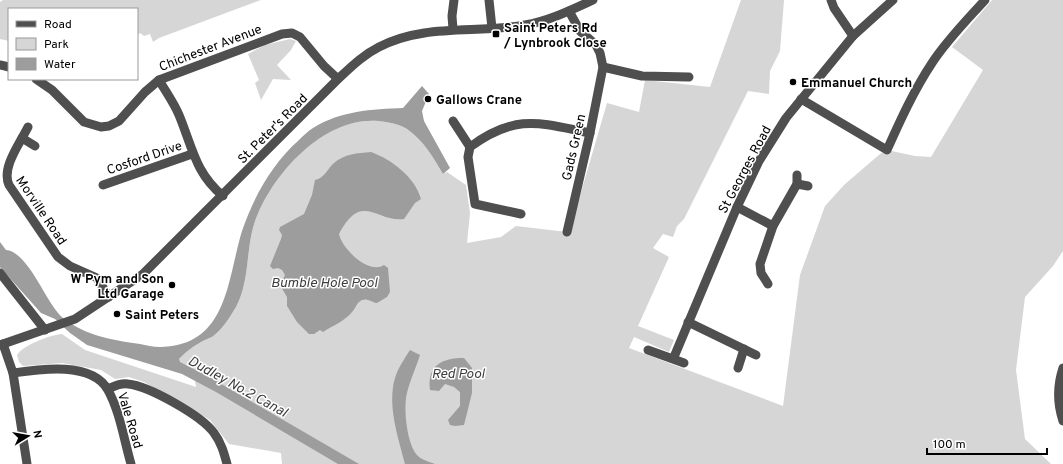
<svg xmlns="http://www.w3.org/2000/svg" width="1063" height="464" font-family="Overpass,sans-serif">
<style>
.green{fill:#d6d6d6}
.water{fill:#9d9d9d}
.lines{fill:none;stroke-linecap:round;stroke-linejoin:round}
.minor{stroke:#4f4f4f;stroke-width:9}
.poi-dot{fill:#000;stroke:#fff;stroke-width:1.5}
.labels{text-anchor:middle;stroke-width:3;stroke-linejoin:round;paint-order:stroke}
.poi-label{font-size:13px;font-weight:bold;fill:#000;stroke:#fff;text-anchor:start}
.street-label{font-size:13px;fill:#000;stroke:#fff}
.water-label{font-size:14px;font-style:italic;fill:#3e3e3e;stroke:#fff}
</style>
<rect width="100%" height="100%" fill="#fff"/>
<g class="green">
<polygon points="3,0 261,0 159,38 153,42 150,34 144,36 140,33 137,36 137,9 9,9 9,41 0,39 0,2"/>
<path d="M741 0H784L780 51 770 71 769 94 748 91 684 219 677 226 673 237 663 234 653 248 669 257 638 326 674 340 669 352 634 337 629 348 783 406 800 275 825 206 844 185 880 154 887 150 915 156 931 157 983 70 952 47 992 0H1063V251L1053 266 1025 297 1016 370 1025 439 1051 464H282L281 453 229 444 210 420 144 382 129 377 115 379 101 370 62 363 23 366 19 362 17 355C23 345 50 335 62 334L85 350 196 387 193 370 179 362V359C186 352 192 347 201 342 204 340 208 339 212 337 222 330 230 317 236 307 251 279 245 244 257 216 276 171 325 116 379 121 388 122 399 124 407 129 424 141 433 157 443 174L447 172 466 185 470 213 467 243 501 237 516 226 567 232 570 230 607 103 639 112 645 80 710 87Z"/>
<polygon points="290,39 296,41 291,50 277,65 291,80 273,79 261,100 255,83 259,80 248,54 265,45"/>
</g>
<g class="water">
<path d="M422 86 429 94 422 111 424 121 450 168 443 174C433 157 424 141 407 129 399 124 388 122 379 121 326 116 276 170 257 216 245 244 251 279 236 307 230 317 222 330 212 337 208 339 204 340 201 342 192 347 186 352 179 359L180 362 211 378 359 464H338L216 392 182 374 87 345 70 333 55 319 41 313 0 267V242L6 250C29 252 46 304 63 318 86 336 112 340 140 344 146 345 153 347 160 347 228 346 227 280 242 231 254 196 272 164 299 140 303 136 308 131 313 128 340 111 372 109 403 108Z"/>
<path d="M371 152C391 159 415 177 421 199L415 203 404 219C375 222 362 191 339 234 342 249 369 275 384 265L388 268 390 292 387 297 377 303C371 302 368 298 362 300 356 303 356 308 352 312 345 321 332 326 323 332L320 330 314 334H309L297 322 287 306V297L280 285 285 275 282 270 278 268 273 269 270 266 281 239 282 235 279 230 280 227 304 214 312 195 315 180C325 178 327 169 334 163 344 154 358 153 371 152Z"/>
<path d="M410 350 420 355C416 368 410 380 407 393 403 408 407 446 418 456 422 460 430 462 435 464H405C398 437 387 405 395 378 398 368 405 358 410 350Z"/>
<path d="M464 358 472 368V393L464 425 455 426 450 425 448 420 460 406V392L454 387 445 384 439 391 430 390C427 365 442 358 464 358Z"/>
</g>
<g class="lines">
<g class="minor">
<polyline points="489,0 492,28"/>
<polyline points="831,0 834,8 853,36"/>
<polyline points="453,29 452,16 454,0"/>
<polyline points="0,65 9,67"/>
<polyline points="603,67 642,76 689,77"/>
<polyline points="36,79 52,90 84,122 101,127 109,126 119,121 145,92 159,80 282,34 292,33 300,37 324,66 338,79"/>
<path d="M159 80C166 92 174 103 179 115 192 146 195 173 223 196"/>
<path d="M801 99 887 150C900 121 914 90 932 63 947 40 967 20 985 0"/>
<polyline points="453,121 470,147"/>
<path d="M28 127C20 143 1 168 9 185L58 257 70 266 97 278 109 297"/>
<polyline points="22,138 35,146"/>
<polyline points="797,184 808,186"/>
<polyline points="103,185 192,154"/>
<polyline points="737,207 773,226"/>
<path d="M521 214 475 204 468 157 470 147C516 113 540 123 590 133"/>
<polyline points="567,232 590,133 603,67 600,53 596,45 580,31 569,11"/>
<polyline points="0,273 45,330"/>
<polyline points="768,284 761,273 760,264 773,226 797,184 797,175"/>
<polyline points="688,322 756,355"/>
<polyline points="3,344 13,373 27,464"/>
<path d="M0 345 75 319 143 274 338 79C351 67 363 55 379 47 425 23 476 34 525 25 549 21 571 10 593 0"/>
<polyline points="648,350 684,363"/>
<polyline points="674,357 737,207 759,161 786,118 853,36 893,0"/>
<polyline points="738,368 744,349"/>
<path d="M1063 368C1057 386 1057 403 1063 421"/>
<path d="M13 373C40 369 92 361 108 390 120 412 124 440 131 464"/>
<path d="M108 389C115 386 120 383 128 384 149 386 202 416 214 433 221 442 224 453 227 464"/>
</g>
</g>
<g class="poi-dot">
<rect x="492" y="30" width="8" height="8" rx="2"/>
<circle cx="793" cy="82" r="4"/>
<circle cx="428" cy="99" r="4"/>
<circle cx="172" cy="285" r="4"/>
<circle cx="117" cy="314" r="4"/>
</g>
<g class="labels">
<g class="poi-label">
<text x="504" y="32">Saint Peters Rd<tspan x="504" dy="15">/ Lynbrook Close</tspan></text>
<text x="801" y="87">Emmanuel Church</text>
<text x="436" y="104">Gallows Crane</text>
<text x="164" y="283" text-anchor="end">W Pym and Son<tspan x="164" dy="15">Ltd Garage</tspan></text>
<text x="125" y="319">Saint Peters</text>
</g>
<g class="street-label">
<text transform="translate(210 47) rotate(-21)" y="5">Chichester Avenue</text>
<text transform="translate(272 128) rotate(-45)" y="5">St. Peter's Road</text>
<text transform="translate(573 147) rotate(-77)" y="5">Gads Green</text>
<text transform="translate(144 157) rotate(-19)" y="5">Cosford Drive</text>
<text transform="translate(744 169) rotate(-62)" y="5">St Georges Road</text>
<text transform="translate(42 210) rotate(56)" y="5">Morville Road</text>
<text transform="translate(131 420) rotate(73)" y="5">Vale Road</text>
</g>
<g class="water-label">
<text x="324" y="287">Bumble Hole Pool</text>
<text x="458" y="378">Red Pool</text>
<text transform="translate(238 386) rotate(29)" y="5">Dudley No.2 Canal</text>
</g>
</g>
<rect x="8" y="8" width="130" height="72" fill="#ffffff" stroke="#999999"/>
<rect x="16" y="21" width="20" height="6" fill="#4f4f4f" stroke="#999999"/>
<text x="44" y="28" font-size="12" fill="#000000">Road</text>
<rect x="16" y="38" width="20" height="12" fill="#d6d6d6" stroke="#999999"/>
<text x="44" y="48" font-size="12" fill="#000000">Park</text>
<rect x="16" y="58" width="20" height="12" fill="#9d9d9d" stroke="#999999"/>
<text x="44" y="68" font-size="12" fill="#000000">Water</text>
<g transform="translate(28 436) rotate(79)" stroke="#ffffff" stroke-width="3" paint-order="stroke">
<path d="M0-3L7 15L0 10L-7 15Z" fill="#000000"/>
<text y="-6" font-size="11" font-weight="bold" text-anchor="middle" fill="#000000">N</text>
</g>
<path d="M927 448v6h120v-6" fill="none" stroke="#000000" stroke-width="2"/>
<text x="933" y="448" font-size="12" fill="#000000" stroke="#ffffff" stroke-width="3" paint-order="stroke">100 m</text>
</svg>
